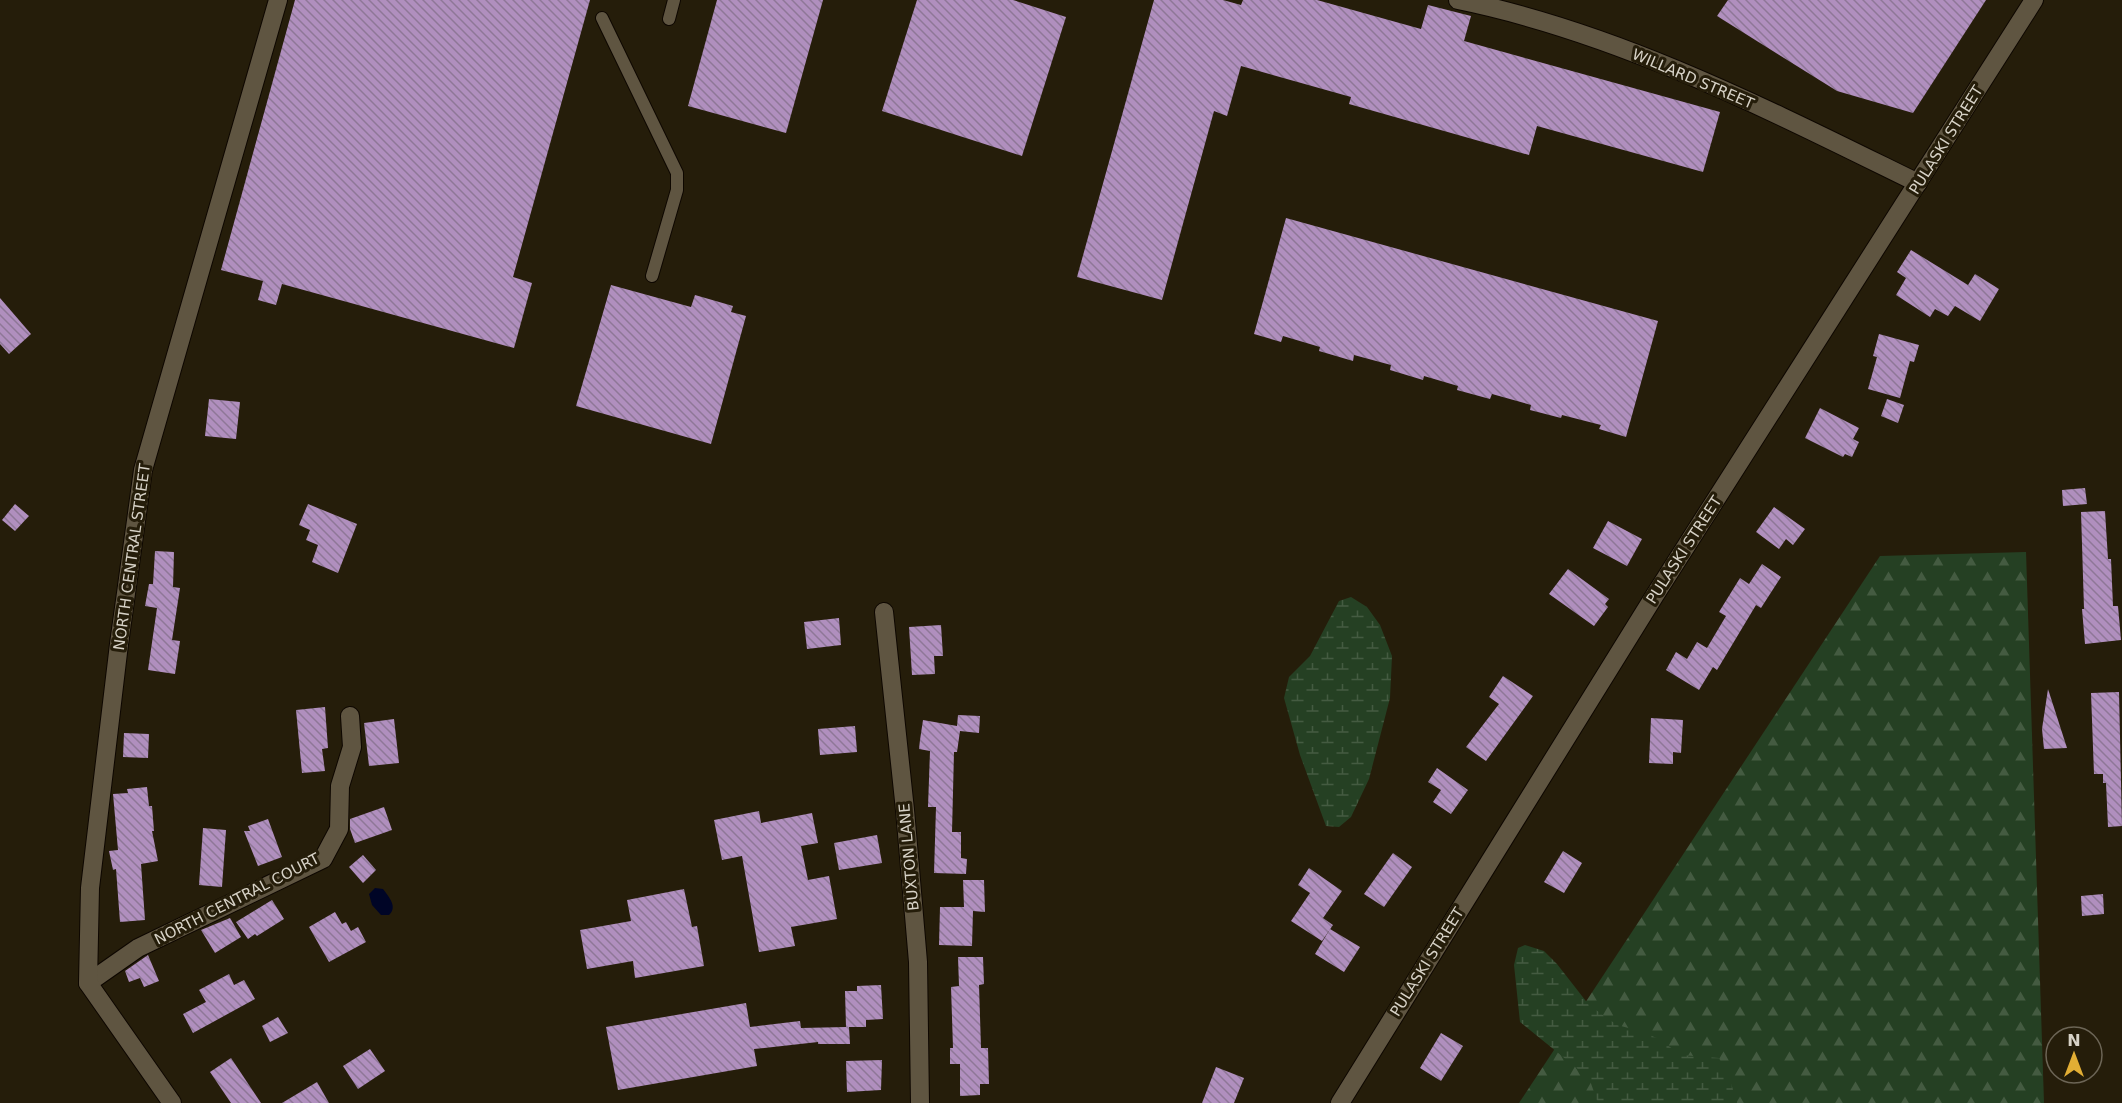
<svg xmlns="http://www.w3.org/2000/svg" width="2122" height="1103" font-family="'DejaVu Sans',sans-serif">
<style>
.forest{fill:url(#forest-firs)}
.wetland{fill:url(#wetland-marsh)}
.water{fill:#000526}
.building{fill:url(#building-back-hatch)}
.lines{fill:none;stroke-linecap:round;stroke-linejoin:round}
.lane-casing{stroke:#0e0700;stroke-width:14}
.street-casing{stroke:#0e0700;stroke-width:20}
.secondary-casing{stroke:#0e0700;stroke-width:20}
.lane{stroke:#5f5541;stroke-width:12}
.street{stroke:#5f5541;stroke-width:18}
.secondary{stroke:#5f5541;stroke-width:18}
.labels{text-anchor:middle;stroke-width:6;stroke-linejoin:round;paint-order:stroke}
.street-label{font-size:15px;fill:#d7d2c7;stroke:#251d0a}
</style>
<defs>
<pattern id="forest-firs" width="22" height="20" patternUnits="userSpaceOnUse" patternTransform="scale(1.5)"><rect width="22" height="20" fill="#254023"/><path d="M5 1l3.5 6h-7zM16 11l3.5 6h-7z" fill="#445b41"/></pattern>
<pattern id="wetland-marsh" width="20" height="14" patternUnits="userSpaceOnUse" patternTransform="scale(1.5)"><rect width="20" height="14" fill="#254023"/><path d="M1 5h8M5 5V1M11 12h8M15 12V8" fill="none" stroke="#445b41"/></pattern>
<pattern id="building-back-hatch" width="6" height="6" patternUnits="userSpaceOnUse" patternTransform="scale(1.5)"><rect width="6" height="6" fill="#b08fbe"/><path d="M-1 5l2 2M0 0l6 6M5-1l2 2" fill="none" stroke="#8e7797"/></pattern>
</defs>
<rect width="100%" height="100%" fill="#251d0a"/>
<polygon class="forest" points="2026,552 2044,1103 1519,1103 1880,556"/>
<g class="wetland">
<polygon points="1351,597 1367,607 1380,625 1392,656 1390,698 1369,779 1351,817 1339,827 1326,826 1300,755 1284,698 1289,677 1310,656 1339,601"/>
<polygon points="1525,945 1544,951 1557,964 1589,1005 1617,1025 1640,1031 1659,1039 1681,1055 1719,1058 1730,1080 1737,1103 1598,1103 1589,1078 1520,1022 1514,965 1518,948"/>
</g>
<path class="water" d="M375 888 383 889C389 897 398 907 389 915H381L372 905 369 894Z"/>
<g class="building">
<polygon points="295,0 590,0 513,277 532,283 514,348 282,284 276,305 258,300 263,281 221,270"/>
<polygon points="717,0 823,0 786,133 688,106"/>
<polygon points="917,0 1013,0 1066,17 1022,156 882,111"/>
<polygon points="1154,0 1223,0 1241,5 1243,0 1317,0 1421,29 1428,5 1471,16 1464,41 1720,112 1703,172 1537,126 1529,155 1349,104 1351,97 1241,66 1227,116 1214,111 1162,300 1077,277"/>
<polygon points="1728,0 1986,0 1913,113 1837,91 1717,16"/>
<polygon points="1286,218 1658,321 1626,437 1599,429 1601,425 1562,415 1561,418 1530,410 1531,405 1492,394 1490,399 1457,390 1458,386 1424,376 1423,380 1390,370 1391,365 1354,355 1353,361 1319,351 1320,347 1283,336 1281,342 1254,334"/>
<polygon points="1911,250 1968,285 1975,274 1999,289 1980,321 1955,306 1948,316 1935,309 1930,317 1896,295 1906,278 1897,272"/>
<polygon points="611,285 691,307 695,295 733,306 731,312 746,316 711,444 576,406"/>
<polygon points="0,298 31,334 9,354 0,344"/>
<polygon points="1879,334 1919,345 1914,362 1910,361 1900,398 1868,389 1877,357 1873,356"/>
<polygon points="209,399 240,402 236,439 205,436"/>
<polygon points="1887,399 1904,405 1898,423 1881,416"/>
<polygon points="1820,408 1859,428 1853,439 1859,442 1852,457 1845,454 1843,457 1805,438"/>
<polygon points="2085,488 2087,504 2063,506 2062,490"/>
<polygon points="15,504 29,516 15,531 2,520"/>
<polygon points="308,504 357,524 338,573 312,562 318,545 306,540 310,530 299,525"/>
<polygon points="1774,507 1805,529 1793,545 1786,539 1779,549 1756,532"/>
<polygon points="2105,511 2108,559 2111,559 2113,606 2118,606 2121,640 2085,644 2082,609 2084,609 2081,512"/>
<polygon points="1608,521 1642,539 1627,566 1593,548"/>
<polygon points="155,551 174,552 173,587 180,588 172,640 180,641 175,674 148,670 157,608 145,606 149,584 153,584"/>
<polygon points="1762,564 1781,577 1761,608 1756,605 1717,670 1713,667 1699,690 1666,670 1676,652 1687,659 1697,642 1707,648 1726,616 1719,612 1740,578 1749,584"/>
<polygon points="1568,569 1609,599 1605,604 1608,607 1594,626 1549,594"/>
<polygon points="839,618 841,645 807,649 804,622"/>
<polygon points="941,625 943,656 934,656 935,674 912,675 909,627"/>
<polygon points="1503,676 1533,696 1486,761 1466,747 1499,704 1489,697"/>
<polygon points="2048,689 2067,748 2044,749 2042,729"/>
<polygon points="2119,692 2122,826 2108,827 2106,783 2103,783 2103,774 2094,774 2091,693"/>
<polygon points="325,707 328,748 322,749 325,771 302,773 296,710"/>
<polygon points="958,715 980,716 979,733 960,731 957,752 954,752 952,832 961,832 961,858 967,859 966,874 934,873 936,807 928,807 930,751 919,749 920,740 923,720 957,726"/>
<polygon points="1651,718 1683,720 1681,753 1673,752 1673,764 1649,763"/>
<polygon points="394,719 399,763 369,766 364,723"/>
<polygon points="855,726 857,752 820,755 818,729"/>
<polygon points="124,733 149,734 148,758 123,757"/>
<polygon points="1437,768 1468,790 1451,814 1433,802 1441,790 1428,782"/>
<polygon points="147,787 149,806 152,806 154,831 152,831 158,861 141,864 145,920 120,922 116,869 113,870 109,851 118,850 113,794 128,793 127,789"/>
<polygon points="384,807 392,830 355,843 350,829 350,819"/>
<polygon points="759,811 761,823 812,813 818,843 801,846 808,880 829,876 837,919 791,927 795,946 759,952 742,856 722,860 714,820"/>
<polygon points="268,819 282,857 258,866 244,831 250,831 248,826"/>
<polygon points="203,828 226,830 222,887 199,885"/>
<polygon points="877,835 882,863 839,870 834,843"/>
<polygon points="1563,851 1582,863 1564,893 1544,882"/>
<polygon points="1393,853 1412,867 1384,907 1364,894"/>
<polygon points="363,855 376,870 363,883 349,867"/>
<polygon points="1309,868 1342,891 1323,918 1333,925 1322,941 1291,921 1310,893 1298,885"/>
<polygon points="963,880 984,880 985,912 973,911 972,946 939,945 940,907 964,907"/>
<polygon points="684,889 692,927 697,926 704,966 635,978 633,961 587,969 580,930 631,921 627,900"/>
<polygon points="2103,894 2104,914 2082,916 2081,896"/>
<polygon points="272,900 284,919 257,936 255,934 248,939 236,922"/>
<polygon points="335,912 342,924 346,922 351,931 358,927 366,942 329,962 309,927"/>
<polygon points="230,918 241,937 215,953 201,930"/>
<polygon points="1330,929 1360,947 1344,972 1315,954"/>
<polygon points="148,955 159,981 144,987 140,978 129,982 125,971"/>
<polygon points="958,957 983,957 984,984 979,985 981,1048 988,1048 989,1084 980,1084 980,1095 960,1096 960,1064 950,1064 950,1048 953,1048 951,987 959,986"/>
<polygon points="229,974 234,985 244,980 255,999 193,1033 183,1014 206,1002 199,990"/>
<polygon points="881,985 883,1019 866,1020 866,1027 849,1027 850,1044 818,1044 818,1042 754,1049 757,1066 618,1090 606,1027 746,1003 750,1027 800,1021 801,1028 846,1027 845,991 857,991 857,986"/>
<polygon points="278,1017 288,1033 270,1042 262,1026"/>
<polygon points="1441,1033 1463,1046 1441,1081 1420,1068"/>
<polygon points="370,1049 385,1071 358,1089 343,1066"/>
<polygon points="231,1058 261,1103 231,1103 210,1072"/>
<polygon points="882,1060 881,1090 847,1092 846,1061"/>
<polygon points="1216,1067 1244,1078 1234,1103 1202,1103"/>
<polygon points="317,1082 329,1103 282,1103"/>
</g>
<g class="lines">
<g class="lane-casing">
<g id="lane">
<polyline points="602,18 677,173 677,190 652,276"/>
<polyline points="669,19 674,0"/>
</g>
</g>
<g class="street-casing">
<g id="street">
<path d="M1458 0C1620 33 1771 111 1918 183"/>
<polyline points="884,612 905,810 918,962 920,1103"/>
<polyline points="88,983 138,948 323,859 339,829 340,786 352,747 350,716"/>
<polyline points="172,1103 88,983 90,888 119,644 143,470 278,0"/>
</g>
</g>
<g class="secondary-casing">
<polyline id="secondary" points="1340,1103 1655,595 2034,0"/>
</g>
<use href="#lane" class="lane"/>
<use href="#street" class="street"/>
<use href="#secondary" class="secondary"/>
</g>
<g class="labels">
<g class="street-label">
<text transform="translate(1693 79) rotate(23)" y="5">WILLARD STREET</text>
<text transform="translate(1946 140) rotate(-58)" y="5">PULASKI STREET</text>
<text transform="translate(1684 550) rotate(-57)" y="5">PULASKI STREET</text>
<text transform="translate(132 557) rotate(-82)" y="5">NORTH CENTRAL STREET</text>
<text transform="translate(909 857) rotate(-95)" y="5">BUXTON LANE</text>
<text transform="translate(237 899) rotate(-27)" y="5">NORTH CENTRAL COURT</text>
<text transform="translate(1427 962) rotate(-58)" y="5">PULASKI STREET</text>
</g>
</g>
<g transform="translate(2074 1055)"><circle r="28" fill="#251d0a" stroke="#6c6556" stroke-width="1.5"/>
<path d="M0-4.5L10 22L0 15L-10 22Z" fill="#e2ae34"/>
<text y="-9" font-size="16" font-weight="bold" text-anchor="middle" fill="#d7d2c7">N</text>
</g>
</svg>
